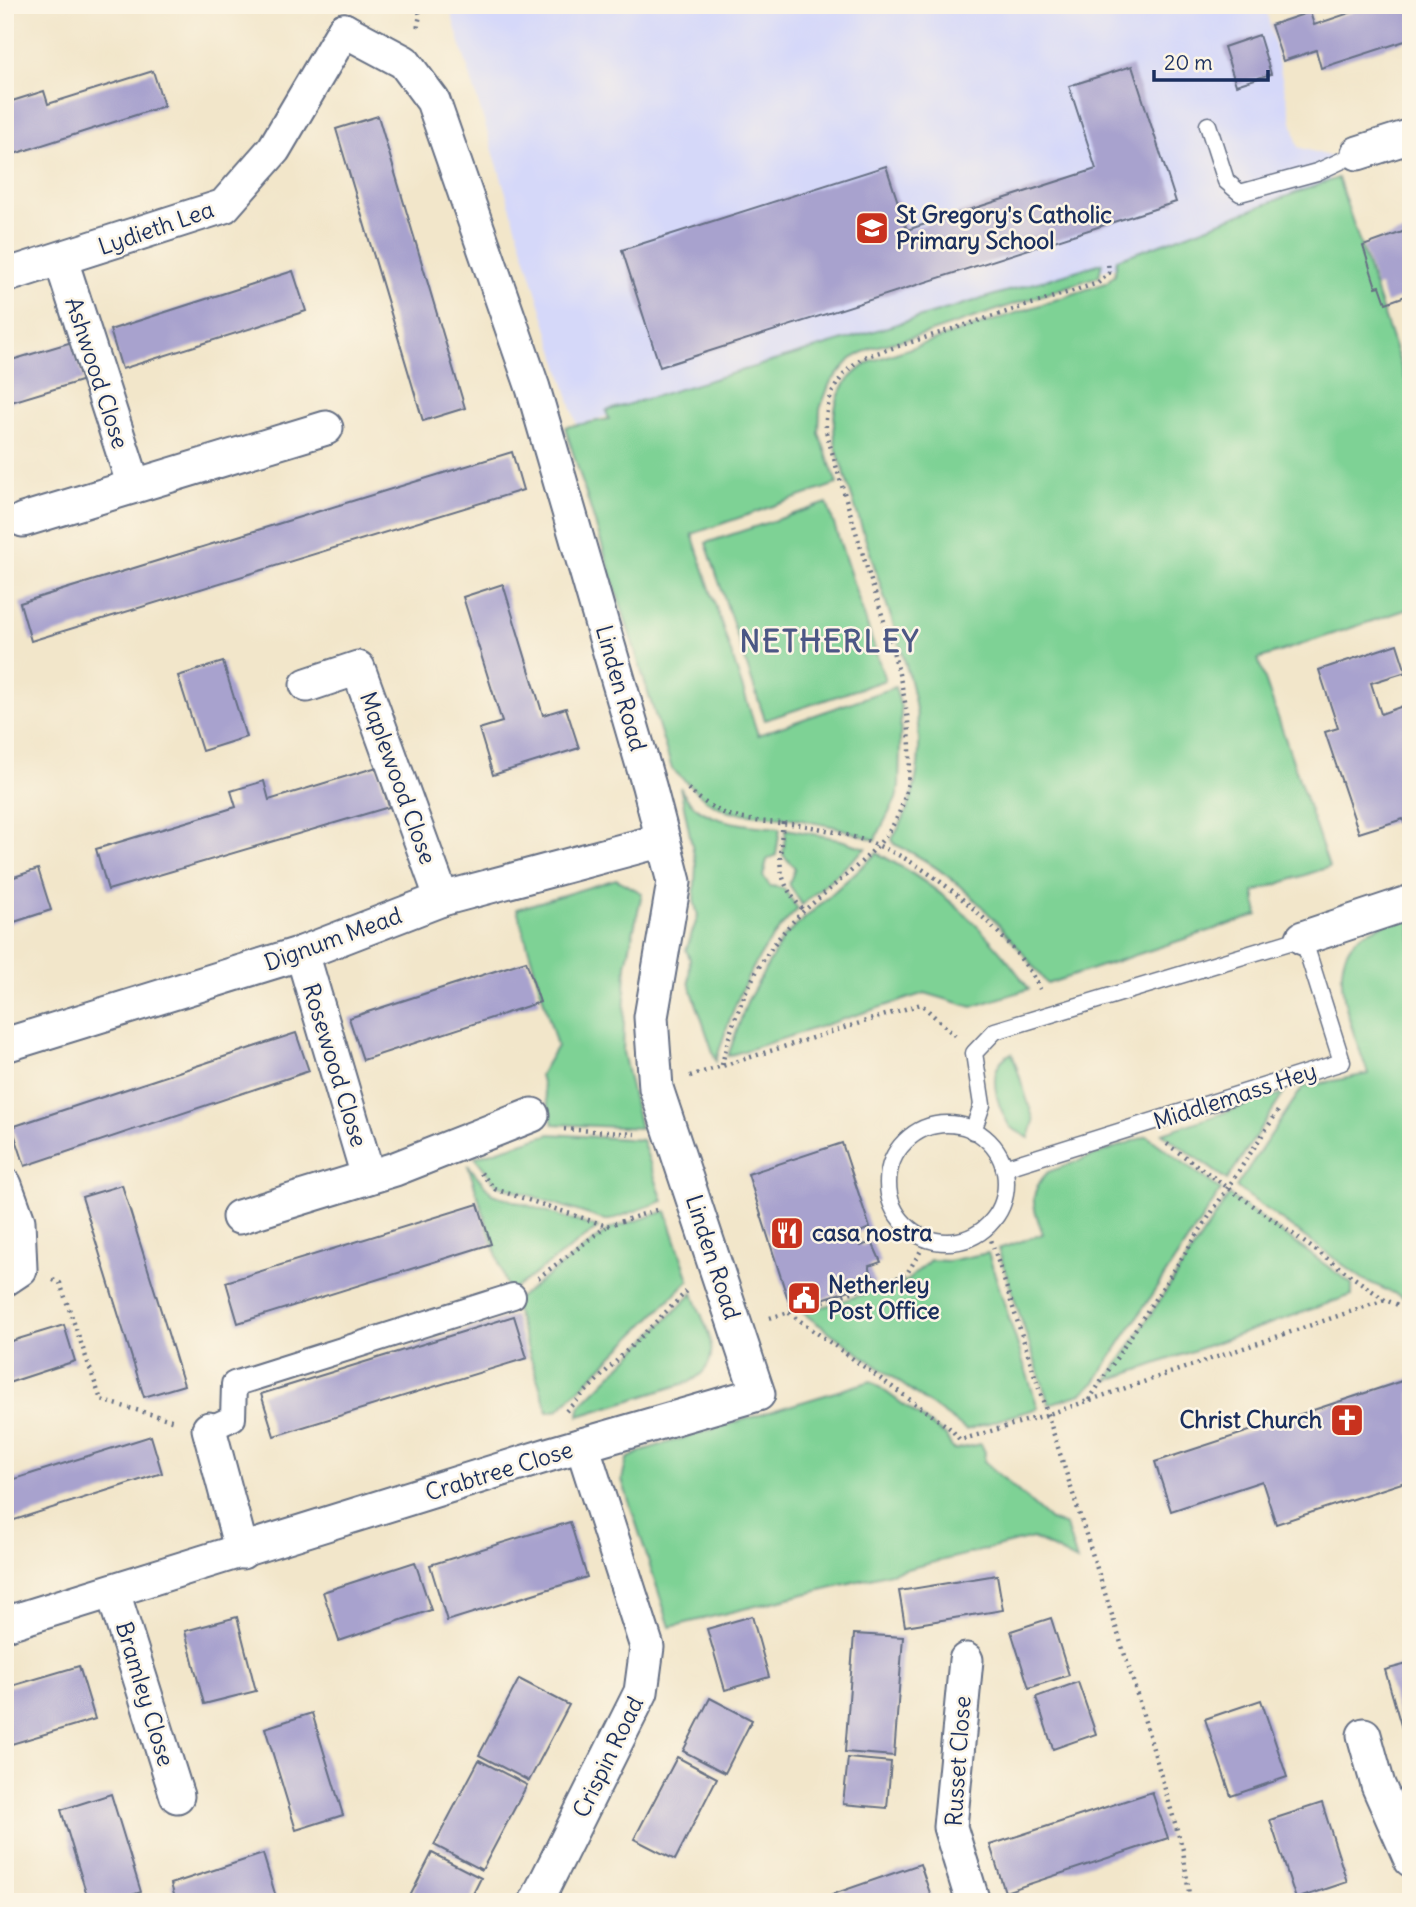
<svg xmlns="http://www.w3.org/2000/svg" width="1416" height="1907" font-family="Delius,sans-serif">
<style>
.built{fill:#d5d8f9}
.green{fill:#7ed295;stroke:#4c807a;stroke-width:2}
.building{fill:#a8a2ce}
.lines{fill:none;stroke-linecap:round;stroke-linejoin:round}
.service-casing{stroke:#666f84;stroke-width:19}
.pedestrian-casing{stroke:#666f84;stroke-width:28}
.minor-casing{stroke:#666f84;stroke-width:37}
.path{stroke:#666f84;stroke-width:4.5;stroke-dasharray:2 5;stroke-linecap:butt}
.service{stroke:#fff;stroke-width:16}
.pedestrian{stroke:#fff;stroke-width:24}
.minor{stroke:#fff;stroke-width:33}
.labels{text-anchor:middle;stroke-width:5;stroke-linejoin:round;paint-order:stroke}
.poi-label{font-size:23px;font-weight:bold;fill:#1b2f5e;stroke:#fcf5e5;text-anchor:start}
.street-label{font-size:23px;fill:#1b2f5e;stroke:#fcf5e5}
.district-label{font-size:30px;font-weight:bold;letter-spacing:2px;fill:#4c5785;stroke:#fcf5e5}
</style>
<rect width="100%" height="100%" fill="#fcf5e5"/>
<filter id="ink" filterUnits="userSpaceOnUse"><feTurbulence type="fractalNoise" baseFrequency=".0143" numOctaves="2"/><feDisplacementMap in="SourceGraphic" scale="14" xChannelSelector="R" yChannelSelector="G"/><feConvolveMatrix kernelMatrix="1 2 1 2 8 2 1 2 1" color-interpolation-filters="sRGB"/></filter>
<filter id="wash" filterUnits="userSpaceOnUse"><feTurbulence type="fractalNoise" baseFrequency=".00686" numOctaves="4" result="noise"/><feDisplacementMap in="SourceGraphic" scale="28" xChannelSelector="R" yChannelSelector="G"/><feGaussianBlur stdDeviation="1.57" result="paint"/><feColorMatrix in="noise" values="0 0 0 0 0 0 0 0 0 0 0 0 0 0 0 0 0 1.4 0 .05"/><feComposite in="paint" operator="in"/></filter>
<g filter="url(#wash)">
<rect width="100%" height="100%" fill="#f2e6ca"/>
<polygon class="built" points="465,5 1265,5 1298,147 1342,160 1319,193 1187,246 577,425 450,10"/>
<g class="green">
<path d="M1338 178 1411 396V608L1258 659 1329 867 1254 892 1258 915 1047 984C1004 928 960 873 894 844L892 839C944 758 910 677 883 593 868 546 852 498 837 451 829 412 835 381 872 361L1106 283 1115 274 1117 259C1192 235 1263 203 1338 178Z"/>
<polygon points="1102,263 1099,276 925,334 871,348 851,359 830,383 820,409 819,433 837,484 692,534 758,735 895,687 901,708 899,786 896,799 875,840 836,827 791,818 729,812 707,801 672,769 565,427 609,419 606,411"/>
<polygon points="827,503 885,680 765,720 706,543"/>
<path d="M680 787C696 824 747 825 780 828L776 855 767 860 763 876 770 886 783 888 798 909C754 951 733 1004 716 1061L689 982 690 959 686 950 698 916 694 900 696 865Z"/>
<polygon points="786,829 834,838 866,848 802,905 789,884 795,868 783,855"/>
<path d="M877 853C944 889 986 928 1029 989L972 1007 925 993 728 1056 747 1002 783 938Z"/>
<polygon points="616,879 642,893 626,965 623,1052 640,1128 553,1124 540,1075 557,1046 517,909"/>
<path d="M1411 915V1301L1364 1280 1236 1187 1303 1087 1368 1074C1357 1038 1320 964 1360 936 1374 926 1395 922 1411 915Z"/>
<path d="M1012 1053 1034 1121 1029 1138 1010 1127C997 1106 983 1066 1012 1053Z"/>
<polygon points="1284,1093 1227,1180 1162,1133"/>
<polygon points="550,1134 642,1140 663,1201 610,1220 604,1220 496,1184 475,1157"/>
<path d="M1147 1136 1221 1190 1094 1383 1081 1394 1049 1404 998 1249 1043 1234C1034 1209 1026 1194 1048 1172Z"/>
<polygon points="468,1165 492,1194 598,1228 514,1289 508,1290"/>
<polygon points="1229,1195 1352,1284 1352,1295 1107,1381"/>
<polygon points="666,1211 689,1280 558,1410 548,1412 513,1302 610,1229"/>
<polygon points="988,1253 1038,1408 966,1430 803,1313 908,1280 930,1260 948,1261"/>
<path d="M693 1293C704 1327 730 1361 689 1382L579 1416 580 1406Z"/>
<polygon points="871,1381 946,1436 953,1450 981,1444 985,1452 984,1461 1050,1520 1066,1526 1077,1561 1033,1538 670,1627 622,1480 627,1459 644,1450"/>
</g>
<g id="blocks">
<g class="building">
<polygon points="1373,5 1411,5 1411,39 1321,68 1316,50 1283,61 1271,25 1310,12 1314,25"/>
<polygon points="1259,35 1271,74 1236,85 1224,47"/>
<polygon points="1132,66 1176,202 660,367 622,250 886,166 907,230 1096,169 1069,86"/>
<polygon points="153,71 164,106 5,157 5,115 12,112 9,102 44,91 48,104"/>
<polygon points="378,116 465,408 423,421 336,129"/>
<polygon points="1411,229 1411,294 1386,303 1380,286 1376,287 1363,246"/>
<polygon points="293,271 306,311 122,369 110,330"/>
<polygon points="72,342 84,380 5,404 5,362"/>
<polygon points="512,452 523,490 31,641 20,603"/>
<polygon points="503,584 543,715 566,708 579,748 493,775 479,729 502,722 463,597"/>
<polygon points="1397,644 1406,672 1371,683 1381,714 1411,703 1411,831 1407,832 1403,819 1359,833 1325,732 1338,728 1319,670"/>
<polygon points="223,662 246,737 202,751 178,676"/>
<polygon points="377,767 389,807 108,890 96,849 236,807 231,791 264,781 269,800"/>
<polygon points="38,869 51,910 5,925 5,880"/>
<polygon points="526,961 540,1002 363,1060 349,1018"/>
<polygon points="296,1033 309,1071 25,1166 12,1127"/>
<polygon points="842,1143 870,1228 857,1233 861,1246 872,1242 881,1262 869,1266 875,1282 791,1309 748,1174"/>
<polygon points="122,1185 184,1385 144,1397 82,1197"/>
<polygon points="478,1204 491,1244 238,1323 226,1282"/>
<polygon points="514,1316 527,1358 274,1436 261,1394"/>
<polygon points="64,1325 75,1361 5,1384 5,1343"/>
<polygon points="1411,1378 1411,1480 1276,1524 1262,1481 1171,1511 1155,1462"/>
<polygon points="151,1436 162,1473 5,1523 5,1482"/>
<polygon points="570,1522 587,1577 447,1621 430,1565"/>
<polygon points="415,1562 431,1610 339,1641 323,1592"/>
<polygon points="997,1575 1003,1610 905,1626 899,1591"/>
<polygon points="752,1616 769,1677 725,1690 707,1629"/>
<polygon points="237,1617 256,1691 204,1704 185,1631"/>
<polygon points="1051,1618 1069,1675 1029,1688 1011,1631"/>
<polygon points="854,1634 903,1637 894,1756 845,1752"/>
<polygon points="1411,1663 1411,1745 1407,1746 1385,1670"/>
<polygon points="79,1666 95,1719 5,1746 5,1688"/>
<polygon points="519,1679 569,1705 529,1781 479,1755"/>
<polygon points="1078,1682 1096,1734 1053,1749 1036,1697"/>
<polygon points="710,1698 752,1720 725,1773 683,1751"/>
<polygon points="1261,1700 1287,1777 1231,1796 1205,1719"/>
<polygon points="312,1713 343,1815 296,1830 265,1728"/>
<polygon points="677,1757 717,1778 675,1860 634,1839"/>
<polygon points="848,1758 891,1762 887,1808 843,1804"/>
<polygon points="479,1760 527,1785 482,1870 434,1845"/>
<polygon points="1152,1792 1168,1838 1005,1892 990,1845"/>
<polygon points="111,1794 141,1892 111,1902 89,1902 61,1810"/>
<polygon points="1322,1803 1347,1882 1296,1899 1270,1820"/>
<polygon points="432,1853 481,1878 469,1902 407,1902"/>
<polygon points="263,1854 276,1897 260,1902 176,1902 171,1884"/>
<polygon points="920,1864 933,1902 821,1902 819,1899"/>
</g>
</g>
</g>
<g filter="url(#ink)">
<use href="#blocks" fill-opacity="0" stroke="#666f84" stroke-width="2"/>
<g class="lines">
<g class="service-casing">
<g id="service">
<polyline points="1208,125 1226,181 1240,193 1317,172 1358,153"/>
<circle cx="947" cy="1183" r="59"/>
<polyline points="973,1131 982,1105 974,1053 995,1031 1303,938 1342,1062 1004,1168"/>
</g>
</g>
<g class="pedestrian-casing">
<polyline id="pedestrian" points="209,1429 233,1418 234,1384 513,1296"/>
</g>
<g class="minor-casing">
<g id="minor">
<polyline points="1358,153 1411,136"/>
<polyline points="61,260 134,486"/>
<polyline points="5,276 224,206 274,149 344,30"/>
<polyline points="23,520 326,428"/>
<polyline points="307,685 358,668 442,899"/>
<polyline points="1303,938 1411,902"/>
<polyline points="302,953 368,1176"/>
<polyline points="5,1045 302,953 442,899 663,840"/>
<polyline points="5,1185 18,1221 20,1269 5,1279"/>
<polyline points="239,1217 395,1169 532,1115"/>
<polyline points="209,1429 242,1552"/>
<polyline points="113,1592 177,1796"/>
<polyline points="5,1624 551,1454 758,1394 656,1088 651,1017 674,882 649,786 533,388 433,101 404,62 344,30"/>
<polyline points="966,1660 950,1827 973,1902"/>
<polyline points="1364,1735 1378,1785 1411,1860"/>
<polyline points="536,1902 641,1692 647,1647 582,1445"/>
</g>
</g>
<g class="path">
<polyline points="417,5 420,15 417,30"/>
<path d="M688 789C736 832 764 816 822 829 844 834 868 840 888 850 938 872 1016 939 1040 989"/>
<path d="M783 822C779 862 775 879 804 911"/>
<path d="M722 1065C734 1008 761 949 806 909 832 886 862 865 884 838 941 768 890 643 867 568 853 522 839 477 826 431 824 399 838 374 864 357L1098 283 1109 273 1108 262"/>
<polyline points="690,1076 921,1004 955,1036"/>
<polyline points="564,1129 635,1134"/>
<polyline points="1167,1144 1385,1300"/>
<polyline points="481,1173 495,1189 607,1226 659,1209"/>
<polyline points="987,1227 1130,1671 1183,1850 1190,1902"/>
<polyline points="538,1278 606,1227"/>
<polyline points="53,1280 60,1283 101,1400 175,1421"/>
<polyline points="789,1313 951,1429 960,1440 1046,1415 1385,1300 1411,1310"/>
<polyline points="770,1318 906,1275 928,1239"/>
<polyline points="1089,1400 1278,1111"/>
<polyline points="566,1411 687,1291"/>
</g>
<use href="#service" class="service"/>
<use href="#pedestrian" class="pedestrian"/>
<use href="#minor" class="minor"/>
</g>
</g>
<defs>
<g id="school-square" transform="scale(1.75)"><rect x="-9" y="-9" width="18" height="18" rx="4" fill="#c8321e" stroke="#fcf5e5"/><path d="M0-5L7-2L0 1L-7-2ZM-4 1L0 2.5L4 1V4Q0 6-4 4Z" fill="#fff"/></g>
<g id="restaurant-square" transform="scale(1.75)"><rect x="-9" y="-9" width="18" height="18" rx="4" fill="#c8321e" stroke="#fcf5e5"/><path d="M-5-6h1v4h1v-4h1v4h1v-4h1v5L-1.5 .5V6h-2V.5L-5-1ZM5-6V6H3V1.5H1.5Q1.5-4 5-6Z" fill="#fff"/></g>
<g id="civic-square" transform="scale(1.75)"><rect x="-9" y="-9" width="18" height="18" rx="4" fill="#c8321e" stroke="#fcf5e5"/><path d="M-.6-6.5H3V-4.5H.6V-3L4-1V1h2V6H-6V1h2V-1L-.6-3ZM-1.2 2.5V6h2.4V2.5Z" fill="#fff"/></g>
<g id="church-square" transform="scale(1.75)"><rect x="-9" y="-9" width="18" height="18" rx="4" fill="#c8321e" stroke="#fcf5e5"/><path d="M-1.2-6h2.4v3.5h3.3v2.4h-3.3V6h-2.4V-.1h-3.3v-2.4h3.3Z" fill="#fff"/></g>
</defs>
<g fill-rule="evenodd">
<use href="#school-square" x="872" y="228"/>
<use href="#restaurant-square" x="787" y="1233"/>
<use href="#civic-square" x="804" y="1298"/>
<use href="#church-square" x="1347" y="1420"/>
</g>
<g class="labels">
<g class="poi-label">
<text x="896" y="223">St Gregory's Catholic<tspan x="896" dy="26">Primary School</tspan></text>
<text x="812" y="1241">casa nostra</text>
<text x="828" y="1293">Netherley<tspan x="828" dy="26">Post Office</tspan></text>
<text x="1322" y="1428" text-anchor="end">Christ Church</text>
</g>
<g class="street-label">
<text transform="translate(156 228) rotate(-19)" y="8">Lydieth Lea</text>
<text transform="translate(97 373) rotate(72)" y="8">Ashwood Close</text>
<text transform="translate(621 688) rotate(74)" y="8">Linden Road</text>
<text transform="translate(398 778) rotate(70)" y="8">Maplewood Close</text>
<text transform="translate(333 939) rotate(-20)" y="8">Dignum Mead</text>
<text transform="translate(335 1065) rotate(73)" y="8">Rosewood Close</text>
<text transform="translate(1235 1096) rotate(-18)" y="8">Middlemass Hey</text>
<text transform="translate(713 1257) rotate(72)" y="8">Linden Road</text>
<text transform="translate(499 1471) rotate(-17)" y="8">Crabtree Close</text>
<text transform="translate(145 1694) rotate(73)" y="8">Bramley Close</text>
<text transform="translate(608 1757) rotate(-64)" y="8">Crispin Road</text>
<text transform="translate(958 1761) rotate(-86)" y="8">Russet Close</text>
</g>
<g class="district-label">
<text x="830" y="652">NETHERLEY</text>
</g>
</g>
<rect width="1416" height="1907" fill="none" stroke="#fcf5e5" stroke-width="28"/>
<path d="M1154 70v10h114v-10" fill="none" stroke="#1b2f5e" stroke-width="3.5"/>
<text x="1164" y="70" font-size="21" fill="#1b2f5e" stroke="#fcf5e5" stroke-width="5" paint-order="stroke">20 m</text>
</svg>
